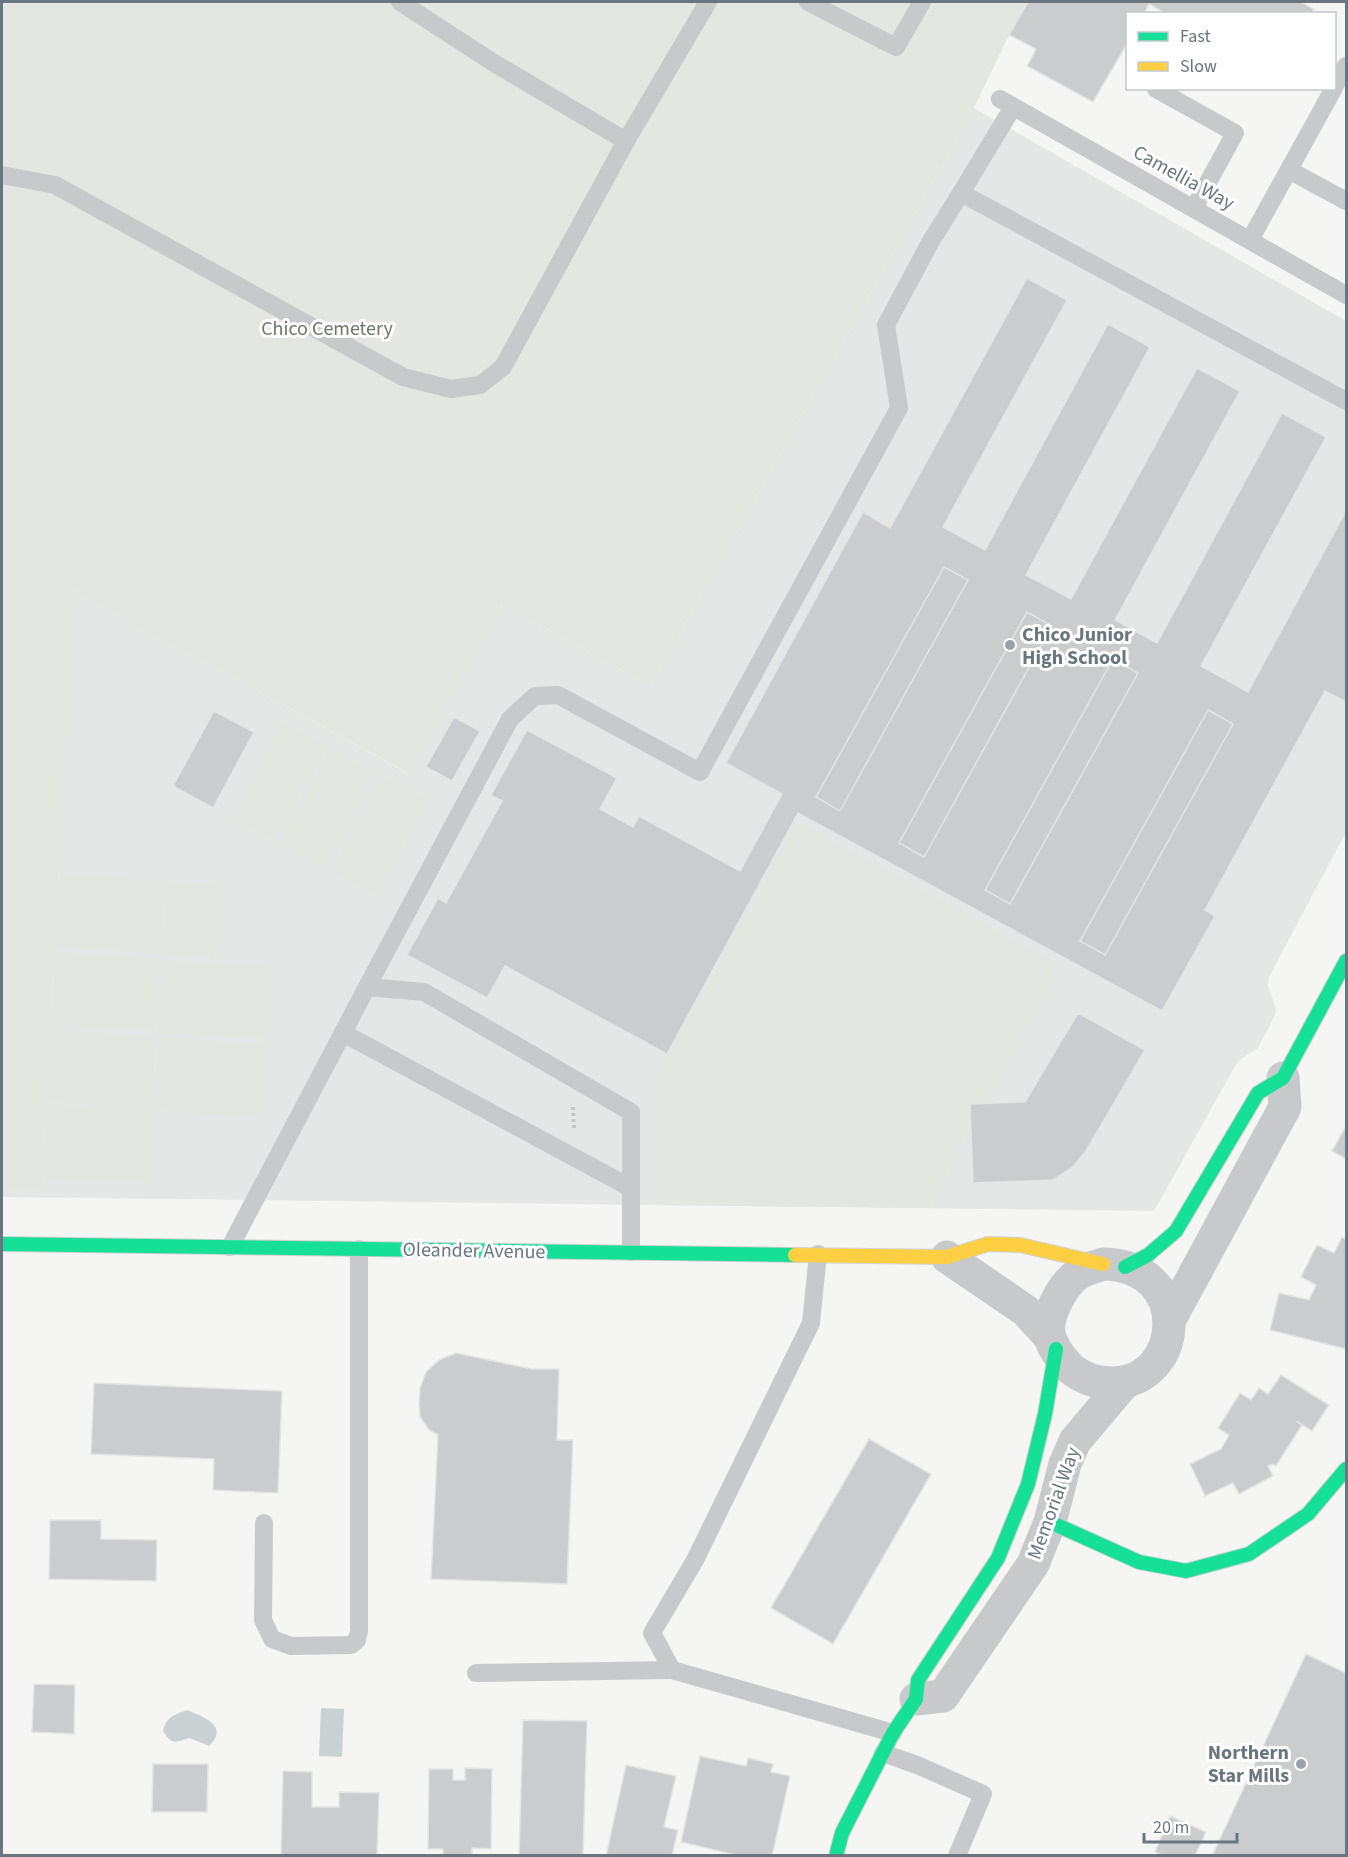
<svg xmlns="http://www.w3.org/2000/svg" width="1348" height="1857" font-family="'Source Sans 3',sans-serif">
<style>
.built{fill:#e5e6e6}
.green{fill:#e4e6e2}
.water{fill:#cad1d3}
.building{fill:#cbcccd;stroke:#e4e4e4;stroke-width:1.5;fill-rule:evenodd}
.lines{fill:none;stroke-linecap:round;stroke-linejoin:round}
.fast-casing{stroke:#d1d1d1;stroke-width:16}
.slow-casing{stroke:#d1d1d1;stroke-width:16}
.path{stroke:#c5c6c7;stroke-width:4;stroke-dasharray:3 3;stroke-linecap:butt}
.lane{stroke:#c7c9ca;stroke-width:18}
.street{stroke:#c7c9ca;stroke-width:33}
.fast{stroke:#16e098;stroke-width:14}
.slow{stroke:#ffcf43;stroke-width:14}
.poi-dot{fill:#9aa2a9;stroke:#fff;stroke-width:2}
.labels{text-anchor:middle;stroke-width:6;stroke-linejoin:round;paint-order:stroke}
.street-label{font-size:20px;fill:#697680;stroke:#fff}
.park-label{font-size:20px;fill:#6a7867;stroke:#fff}
.poi-label{font-size:20px;font-weight:bold;fill:#697680;stroke:#fff;text-anchor:start}
</style>
<rect width="100%" height="100%" fill="#f5f5f4"/>
<polygon class="built" points="974,108 1346,321 1346,832 1269,977 1268,985 1276,1010 1274,1017 1258,1048 1238,1061 1154,1211 2,1197 2,549 407,773 502,604 650,686"/>
<g class="green">
<polygon points="2,2 1028,2 1009,35 974,108 650,686 502,604 408,773 73,589 41,1191 2,1191"/>
<polygon points="283,723 325,746 275,839 232,816"/>
<polygon points="331,750 374,773 324,866 281,843"/>
<polygon points="382,778 425,801 375,894 332,871"/>
<polygon points="798,823 1058,965 986,1100 967,1102 968,1129 928,1208 654,1205 655,1079"/>
<polygon points="60,875 164,881 159,954 55,947"/>
<polygon points="168,881 220,884 215,957 163,953"/>
<polygon points="56,952 160,959 155,1031 51,1024"/>
<polygon points="164,960 269,967 264,1039 159,1033"/>
<polygon points="52,1030 156,1036 151,1109 47,1102"/>
<polygon points="159,1037 263,1044 258,1117 154,1110"/>
<polygon points="47,1104 152,1111 147,1183 43,1177"/>
</g>
<g class="water">
<polygon points="321,1708 344,1709 342,1757 319,1756"/>
<path d="M187 1710C204 1717 230 1726 209 1746L190 1738C176 1742 172 1746 163 1731 167 1716 174 1715 187 1710Z"/>
</g>
<g class="building">
<polygon points="1028,2 1301,2 1314,9 1311,14 1166,14 1149,4 1144,14 1128,14 1128,42 1093,102 1027,66 1036,49 1009,35"/>
<path d="M1027 278 1067 300 943 527 985 550 1108 324 1150 347 1026 575 1071 599 1197 368 1240 391 1115 620 1157 643 1282 413 1326 437 1201 666 1248 692 1346 511V702L1325 691 1205 910 1215 916 1162 1011 798 813 667 1054 505 966 487 998 407 955 438 898 446 903 502 801 491 795 527 730 617 778 600 809 633 827 639 816 740 871 782 794 726 763 863 512 890 528ZM568 824 626 855 563 970 506 939Z"/>
<path d="M1027 278 1067 300 943 527 985 550 1108 324 1150 347 1026 575 1071 599 1197 368 1240 391 1115 620 1157 643 1282 413 1326 437 1201 666 1248 692 1346 511V702L1325 691 1205 910 1215 916 1162 1011 798 813 667 1054 505 966 487 998 407 955 438 898 446 903 502 801 491 795 527 730 617 778 600 809 633 827 639 816 740 871 782 794 726 763 863 512 890 528ZM944 567 968 580 840 811 816 797ZM1027 612 1052 626 924 857 899 843ZM1113 659 1138 673 1010 904 985 890ZM1208 710 1233 724 1105 955 1080 941Z"/>
<polygon points="214,711 254,732 213,808 173,786"/>
<polygon points="454,717 480,731 452,781 426,767"/>
<polygon points="1078,1013 1145,1050 1086,1151 1073,1167 1053,1180 973,1183 970,1104 1025,1102"/>
<polygon points="1346,1126 1346,1159 1332,1151"/>
<polygon points="1342,1237 1346,1240 1346,1349 1270,1330 1279,1293 1309,1300 1316,1285 1301,1277 1317,1245 1334,1253"/>
<polygon points="456,1353 532,1369 559,1369 557,1440 573,1440 567,1584 431,1579 438,1435 429,1430 420,1417 419,1403 420,1388 426,1372 439,1360"/>
<polygon points="1281,1375 1329,1405 1312,1431 1296,1421 1302,1425 1276,1466 1273,1464 1268,1466 1273,1476 1239,1494 1233,1483 1205,1496 1190,1464 1221,1449 1229,1435 1218,1428 1240,1393 1251,1400 1259,1388 1268,1394"/>
<polygon points="94,1383 282,1391 278,1493 213,1490 214,1459 91,1454"/>
<polygon points="869,1439 931,1474 833,1644 771,1608"/>
<polygon points="50,1520 101,1520 101,1539 157,1540 156,1581 49,1579"/>
<polygon points="1306,1654 1346,1673 1346,1856 1212,1856"/>
<polygon points="34,1684 75,1685 74,1734 32,1732"/>
<polygon points="523,1720 587,1721 583,1856 519,1856"/>
<polygon points="700,1756 746,1766 748,1758 773,1764 771,1772 790,1776 772,1856 740,1856 681,1842"/>
<polygon points="153,1764 208,1764 207,1812 152,1812"/>
<polygon points="626,1765 676,1776 664,1827 678,1830 672,1856 606,1856"/>
<polygon points="465,1768 492,1769 491,1849 472,1848 472,1856 443,1856 443,1849 428,1849 429,1769 453,1769 453,1780 465,1780"/>
<polygon points="283,1771 312,1772 312,1807 339,1807 339,1792 379,1793 377,1856 281,1856"/>
<polygon points="1170,1816 1206,1832 1195,1856 1164,1856 1155,1852"/>
</g>
<g class="lines">
<g class="fast-casing">
<g id="fast">
<polyline points="2,1244 795,1255"/>
<polyline points="1125,1267 1148,1255 1176,1231 1258,1093 1283,1078 1346,961"/>
<polyline points="1050,1522 1139,1562 1186,1571 1249,1554 1308,1514 1346,1469"/>
<polyline points="836,1856 842,1833 893,1733 916,1699 918,1680 998,1558 1028,1484 1045,1414 1056,1349"/>
</g>
</g>
<g class="slow-casing">
<polyline id="slow" points="795,1255 947,1257 988,1244 1020,1245 1103,1264"/>
</g>
<polyline class="path" points="573,1107 574,1130"/>
<g class="lane">
<polyline points="400,2 494,63 626,141"/>
<polyline points="808,2 896,47 922,2"/>
<polyline points="1334,87 1346,66"/>
<polyline points="1156,89 1235,133 1194,208"/>
<polyline points="1000,99 1346,295"/>
<polyline points="1013,107 961,193 1346,401"/>
<polyline points="1289,170 1346,201"/>
<polyline points="2,175 55,185 403,377 451,389 480,385 503,367 626,141 708,2"/>
<polyline points="1250,240 1334,88"/>
<polyline points="367,987 510,719 535,696 558,695 700,772 899,408 886,325 931,241 961,193"/>
<polyline points="343,1033 631,1188"/>
<polyline points="230,1247 367,987 424,992 631,1112 631,1252"/>
<polyline points="818,1254 811,1323 695,1560 652,1633 672,1670 893,1733"/>
<polyline points="264,1523 263,1620 272,1639 291,1646 351,1645 357,1640 359,1631 359,1249"/>
<polyline points="476,1673 672,1670"/>
<polyline points="883,1753 917,1765 983,1794 957,1856"/>
</g>
<g class="street">
<polyline points="947,1257 1026,1311 1049,1336"/>
<path d="M1103 1264C1195 1266 1184 1383 1112 1383 1096 1383 1083 1379 1070 1368 1062 1360 1054 1349 1050 1338 1044 1318 1062 1285 1078 1274 1085 1269 1095 1267 1103 1264Z"/>
<polyline points="1169,1321 1285,1107 1283,1078"/>
<polyline points="916,1699 943,1696 1033,1564 1050,1522 1065,1464 1075,1441 1124,1383"/>
</g>
<use href="#fast" class="fast"/>
<use href="#slow" class="slow"/>
</g>
<g class="poi-dot">
<circle cx="1010" cy="645" r="6"/>
<circle cx="1301" cy="1764" r="6"/>
</g>
<g class="labels">
<g class="street-label">
<text transform="translate(1184 177) rotate(29)" y="7">Camellia Way</text>
<text transform="translate(474 1250) rotate(1)" y="7">Oleander Avenue</text>
<text transform="translate(1053 1503) rotate(-70)" y="7">Memorial Way</text>
</g>
<g class="park-label">
<text x="327" y="335">Chico Cemetery</text>
</g>
<g class="poi-label">
<text x="1022" y="641">Chico Junior<tspan x="1022" dy="23">High School</tspan></text>
<text x="1289" y="1759" text-anchor="end">Northern<tspan x="1289" dy="23">Star Mills</tspan></text>
</g>
</g>
<rect width="1348" height="1857" fill="none" stroke="#697680" stroke-width="6"/>
<rect x="1126" y="12" width="210" height="78" fill="#ffffff" stroke="#c3c8cc" stroke-width="1.5"/>
<rect x="1138" y="32" width="30" height="9" fill="#16e098" stroke="#c3c8cc" stroke-width="1.5"/>
<text x="1180" y="42" font-size="18" fill="#697680">Fast</text>
<rect x="1138" y="62" width="30" height="9" fill="#ffcf43" stroke="#c3c8cc" stroke-width="1.5"/>
<text x="1180" y="72" font-size="18" fill="#697680">Slow</text>
<path d="M1144 1833v9h93v-9" fill="none" stroke="#697680" stroke-width="3"/>
<text x="1153" y="1833" font-size="18" fill="#697680" stroke="#ffffff" stroke-width="4.5" paint-order="stroke">20 m</text>
</svg>
